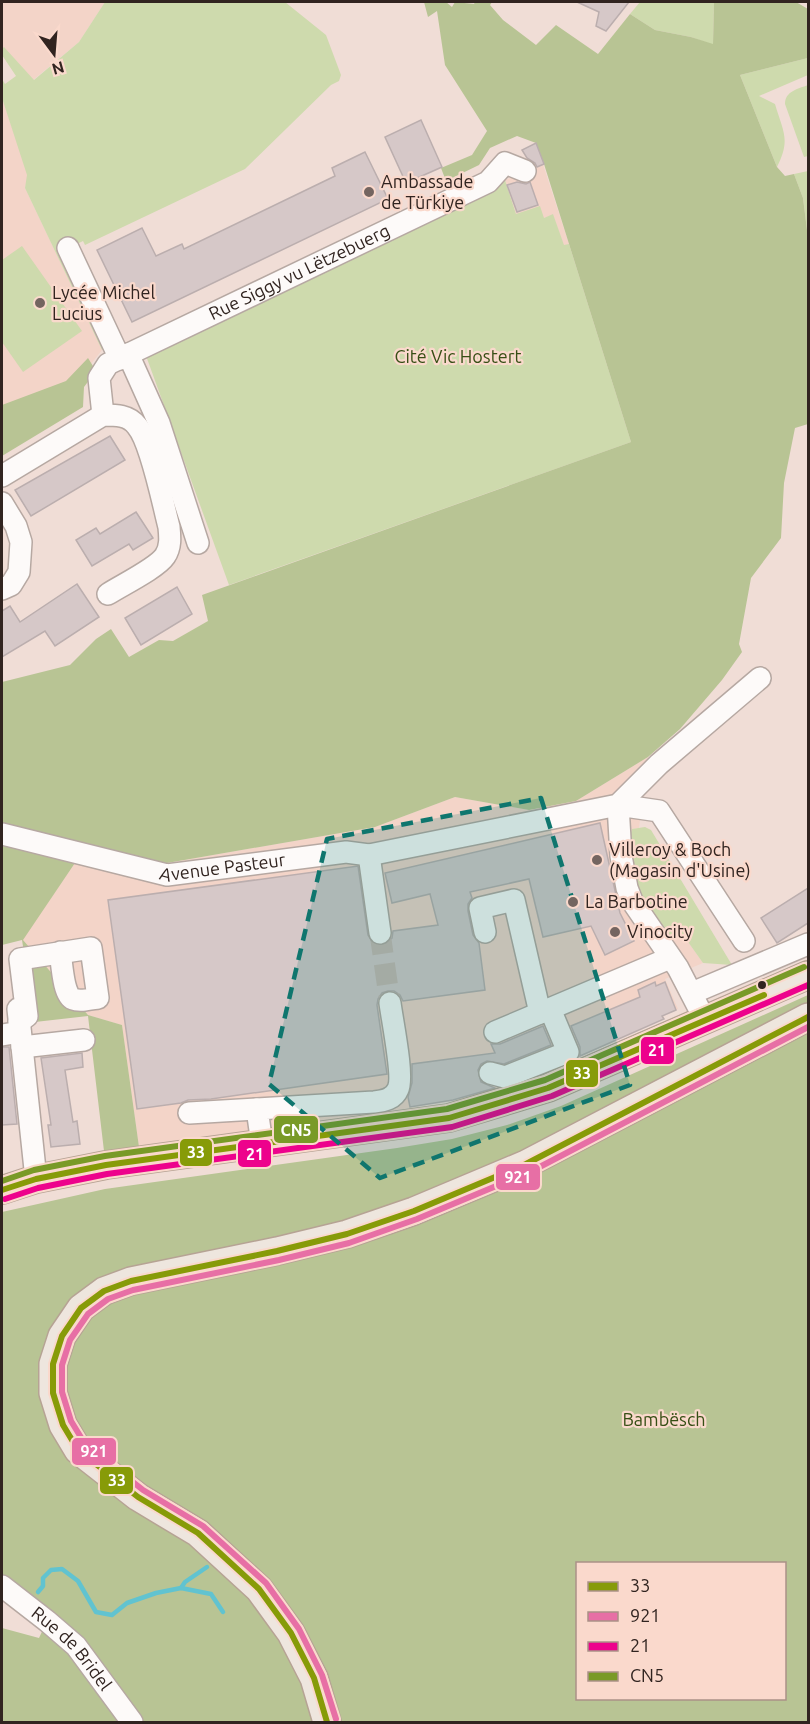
<svg xmlns="http://www.w3.org/2000/svg" width="810" height="1724" font-family="Ubuntu,sans-serif">
<style>
.built{fill:#f3d4c8}
.green{fill:#cedaad}
.forest{fill:#b8c494;fill-rule:evenodd}
.lines{fill:none;stroke-linecap:round;stroke-linejoin:round}
.stream{stroke:#61c3d0;stroke-width:4.5}
.building{fill:#d6c8c8;stroke:#bbaeae;stroke-width:1.5}
.minor-tunnel{stroke:#cab8b2;stroke-width:21;stroke-dasharray:21 10;stroke-linecap:butt}
.minor-casing{stroke:#b6a8a2;stroke-width:24}
.major-casing{stroke:#b6a394;stroke-width:30}
.minor{stroke:#fdfaf9;stroke-width:21}
.major{stroke:#eee6de;stroke-width:27}
.bus-1-casing{stroke:#fad9cc;stroke-width:10}
.bus-2-casing{stroke:#fad9cc;stroke-width:10}
.bus-3-casing{stroke:#fad9cc;stroke-width:10}
.bus-4-casing{stroke:#fad9cc;stroke-width:10}
.bus-1{stroke:#879b08;stroke-width:6}
.bus-2{stroke:#e76fa5;stroke-width:6}
.bus-3{stroke:#ed028c;stroke-width:6}
.bus-4{stroke:#799a27;stroke-width:6}
.marked{fill:#0f766e;fill-opacity:0.2;stroke:#0f766e;stroke-width:4.5;stroke-dasharray:12 8;stroke-linejoin:round}
.poi-dot{fill:#746560;stroke:#fad9cc;stroke-width:2}
.bus-dot{fill:#312420;stroke:#fad9cc;stroke-width:2}
.labels{text-anchor:middle;stroke-width:4.5;stroke-linejoin:round;paint-order:stroke}
.poi-label{font-size:18px;fill:#312420;stroke:#fad9cc;text-anchor:start}
.street-label{font-size:18px;fill:#312420;stroke:#fad9cc}
.park-label{font-size:18px;fill:#374f15;stroke:#fad9cc}
.line-badge{stroke:#fad9cc;stroke-width:2}
.badge-label{font-size:16px;text-anchor:middle;font-weight:bold;fill:#fff}
</style>
<rect width="100%" height="100%" fill="#f0ddd6"/>
<g class="built">
<polygon points="2,2 105,2 79,42 33,80 4,48 2,49"/>
<polygon points="2,98 28,175 25,188 102,350 72,388 2,431"/>
<polygon points="536,143 569,244 564,246 553,215 544,218 516,214 505,180 531,168 522,150"/>
<polygon points="648,757 639,828 632,829 672,938 681,932 703,963 665,979 678,1009 663,1016 664,1019 537,1075 497,1089 456,1100 410,1108 139,1147 122,1025 88,1015 22,940 81,854 167,863 375,827 455,797 529,810 576,801"/>
</g>
<g class="green">
<polygon points="105,2 285,2 326,35 341,75 339,81 331,85 245,169 85,245 83,241 69,248 111,337 102,350 25,188 27,175 2,98 2,79 5,84 16,76 2,55 2,49 4,47 34,80 79,42"/>
<polygon points="640,2 714,2 713,45 691,37 655,30 630,14"/>
<path d="M808 58V75L759 96 775 104C783 132 791 139 777 167L740 75Z"/>
<path d="M808 85V156L804 157 785 104C785 91 798 89 808 85Z"/>
<polygon points="808,171 808,238 803,198 794,174"/>
<polygon points="505,180 516,214 540,206 544,218 553,214 564,245 569,244 631,442 229,585 145,353"/>
<polygon points="22,246 82,331 23,372 2,342 2,260"/>
<polygon points="645,827 651,830 732,965 703,963 681,932 672,938 647,908 635,887 629,840 632,829"/>
</g>
<g class="forest">
<polygon points="424,2 446,2 452,7 455,2 474,4 475,2 492,2 490,5 503,20 536,45 556,25 598,54 630,14 655,30 691,37 713,44 714,2 796,2 808,9 808,58 740,75 777,167 785,176 794,174 803,198 808,238 808,424 795,428 784,483 781,538 751,578 739,644 742,652 722,680 680,729 648,757 576,801 529,810 455,797 375,827 167,863 81,854 23,940 88,1015 122,1025 139,1147 104,1151 88,1016 35,1022 22,940 2,945 2,682 70,665 96,639 111,629 129,657 159,640 173,641 208,621 202,595 631,442 544,164 536,143 517,136 490,148 479,165 446,181 441,168 472,155 487,131 445,65 437,11 428,17"/>
<polygon points="88,358 96,371 84,387 83,407 2,456 2,405 66,381"/>
<path d="M808 995V1722H2V1628L39 1638 47 1621 2 1586V1212L105 1189 397 1148 452 1139 507 1125 561 1106ZM578 1564H784V1698H578Z"/>
</g>
<g class="lines">
<g class="stream">
<polyline points="181,1588 185,1582 207,1567"/>
<polyline points="38,1592 43,1586 43,1578 51,1570 62,1569 78,1581 96,1612 112,1615 127,1603 156,1593 181,1588 211,1594 223,1612"/>
</g>
</g>
<g class="building">
<polygon points="577,2 629,2 606,31 596,26 599,12"/>
<polygon points="421,120 442,167 406,183 385,137"/>
<polygon points="536,143 544,164 537,167 535,163 527,158 522,150"/>
<polygon points="365,152 388,199 132,322 97,250 142,228 156,256 182,244 184,249 335,176 332,168"/>
<polygon points="517,182 526,184 530,182 538,205 517,212 507,185"/>
<polygon points="110,436 125,460 31,516 15,490"/>
<polygon points="136,512 153,538 133,550 129,544 92,566 76,540 96,528 100,534"/>
<polygon points="77,584 99,617 55,646 45,631 2,657 2,611 10,606 20,622"/>
<polygon points="177,587 192,614 141,645 125,618"/>
<polygon points="600,823 620,913 634,941 605,955 591,926 543,937 529,879 470,892 472,898 468,904 468,911 473,935 479,943 485,990 403,1001 400,995 394,991 388,991 382,993 378,999 377,1005 387,1074 211,1099 188,1100 181,1103 137,1109 108,900 358,866 368,935 375,945 382,945 392,938 393,931 438,925 430,894 392,903 385,873"/>
<polygon points="808,888 808,923 777,943 761,918"/>
<polygon points="655,982 656,986 665,982 676,1010 662,1016 664,1019 580,1056 580,1047 571,1026 640,997 638,990"/>
<polygon points="543,1026 551,1045 504,1064 487,1061 481,1064 478,1070 481,1082 495,1088 453,1100 410,1107 408,1097 412,1083 412,1064 495,1053 491,1044 500,1044"/>
<polygon points="2,1047 9,1047 17,1124 2,1125"/>
<polygon points="82,1053 83,1067 65,1070 73,1122 77,1121 80,1144 51,1147 48,1125 51,1125 41,1058"/>
</g>
<g class="lines">
<polyline class="minor-tunnel" points="380,933 390,1003"/>
<g class="minor-casing">
<g id="minor">
<polyline points="68,248 120,359"/>
<polyline points="128,354 159,423 198,543"/>
<path id="s1" d="M103 415 99 378 108 364 488 182 505 163 525 171"/>
<path d="M2 476 103 415C116 415 129 415 137 426 151 442 163 504 169 527 170 537 171 547 165 556 157 568 122 585 108 594"/>
<polyline points="2,503 16,526 21,542 19,572 11,585 2,589"/>
<path id="s2" d="M2 834 167 875 346 852 369 855 380 933"/>
<polyline points="369,855 618,805 659,764 760,678"/>
<polyline points="485,932 480,908 514,900 540,1013"/>
<polyline points="692,993 808,944"/>
<polyline points="18,1009 36,1179"/>
<polyline points="705,1020 678,968 632,901 627,888 621,856 618,805 659,811 744,941"/>
<path d="M19 1022 27 1016 20 959 91 948 98 998C91 999 80 1002 73 999 63 995 62 963 60 952"/>
<polyline points="495,1032 670,958"/>
<polyline points="2,1035 20,1032"/>
<polyline points="22,1047 84,1040"/>
<polyline points="490,1073 505,1077 568,1052 550,1009"/>
<polyline points="189,1113 257,1109"/>
<path d="M262 1144 257 1109 374 1102C384 1101 394 1099 398 1089 404 1077 392 1019 390 1003"/>
<path id="s3" d="M2 1586 47 1621 76 1646 132 1722"/>
</g>
</g>
<g class="major-casing">
<g id="major">
<polyline points="2,1190 36,1179 106,1165 449,1118 548,1088 808,975"/>
<polyline points="327,1722 314,1678 291,1633 259,1589 198,1533 138,1497 78,1450 63,1425 53,1393 53,1364 62,1336 81,1308 104,1291 131,1281 277,1251 347,1234 414,1211 526,1164 808,1017"/>
</g>
</g>
<use href="#minor" class="minor"/>
<use href="#major" class="major"/>
<g class="bus-1-casing">
<g id="bus-1">
<polyline points="2,1190 36,1179 106,1165 449,1118 548,1088 764,995"/>
<polyline points="327,1722 314,1678 291,1633 259,1589 198,1533 138,1497 78,1450 63,1425 53,1393 53,1364 62,1336 81,1308 104,1291 131,1281 277,1251 347,1234 414,1211 526,1164 808,1017"/>
</g>
</g>
<g class="bus-2-casing">
<polyline id="bus-2" points="336,1719 322,1675 299,1629 266,1583 203,1526 143,1490 85,1444 71,1421 62,1392 62,1365 70,1340 88,1314 108,1299 133,1290 279,1260 349,1243 417,1219 530,1172 808,1027"/>
</g>
<g class="bus-3-casing">
<polyline id="bus-3" points="5,1199 38,1188 107,1174 452,1127 552,1096 808,985"/>
</g>
<g class="bus-4-casing">
<polyline id="bus-4" points="2,1181 34,1170 105,1156 447,1109 545,1080 804,967"/>
</g>
<use href="#bus-1" class="bus-1"/>
<use href="#bus-2" class="bus-2"/>
<use href="#bus-3" class="bus-3"/>
<use href="#bus-4" class="bus-4"/>
</g>
<path class="marked" d="M541 798 630 1085 380 1178 269 1084 327 839Z"/>
<g class="poi-dot">
<circle cx="369" cy="192" r="6"/>
<circle cx="40" cy="303" r="6"/>
<circle cx="597" cy="860" r="6"/>
<circle cx="573" cy="902" r="6"/>
<circle cx="615" cy="932" r="6"/>
</g>
<circle class="bus-dot" cx="762" cy="985" r="5"/>
<g class="labels">
<g class="poi-label">
<text x="381" y="188">Ambassade<tspan x="381" dy="21">de Türkiye</tspan></text>
<text x="52" y="299">Lycée Michel<tspan x="52" dy="21">Lucius</tspan></text>
<text x="609" y="856">Villeroy &amp; Boch<tspan x="609" dy="21">(Magasin d'Usine)</tspan></text>
<text x="585" y="908">La Barbotine</text>
<text x="627" y="938">Vinocity</text>
</g>
<g class="street-label">
<text dy="6" stroke="none"><textPath href="#s1" startOffset="266">Rue Siggy vu Lëtzebuerg</textPath></text>
<text dy="6" stroke="none"><textPath href="#s2" startOffset="226">Avenue Pasteur</textPath></text>
<text dy="6" stroke="none"><textPath href="#s3" startOffset="94">Rue de Bridel</textPath></text>
</g>
<g class="park-label">
<text x="458" y="363">Cité Vic Hostert</text>
<text x="664" y="1426">Bambësch</text>
</g>
</g>
<g class="line-badge">
<rect x="640" y="1036" width="35" height="29" rx="6" fill="#ed028c"/>
<rect x="565" y="1059" width="34" height="29" rx="6" fill="#879b08"/>
<rect x="273" y="1115" width="46" height="29" rx="6" fill="#799a27"/>
<rect x="179" y="1138" width="34" height="29" rx="6" fill="#879b08"/>
<rect x="237" y="1139" width="35" height="29" rx="6" fill="#ed028c"/>
<rect x="495" y="1163" width="46" height="28" rx="6" fill="#e76fa5"/>
<rect x="71" y="1437" width="46" height="29" rx="6" fill="#e76fa5"/>
<rect x="99" y="1466" width="35" height="29" rx="6" fill="#879b08"/>
</g>
<g class="badge-label">
<text x="657" y="1056">21</text>
<text x="582" y="1079">33</text>
<text x="296" y="1136">CN5</text>
<text x="196" y="1158">33</text>
<text x="255" y="1160">21</text>
<text x="518" y="1183">921</text>
<text x="94" y="1457">921</text>
<text x="117" y="1486">33</text>
</g>
<rect width="810" height="1724" fill="none" stroke="#312420" stroke-width="6"/>
<rect x="576" y="1562" width="210" height="138" fill="#fad9cc" stroke="#aa9187" stroke-width="1.5"/>
<rect x="588" y="1582" width="30" height="9" fill="#879b08" stroke="#aa9187" stroke-width="1.5"/>
<text x="630" y="1592" font-size="18" fill="#312420">33</text>
<rect x="588" y="1612" width="30" height="9" fill="#e76fa5" stroke="#aa9187" stroke-width="1.5"/>
<text x="630" y="1622" font-size="18" fill="#312420">921</text>
<rect x="588" y="1642" width="30" height="9" fill="#ed028c" stroke="#aa9187" stroke-width="1.5"/>
<text x="630" y="1652" font-size="18" fill="#312420">21</text>
<rect x="588" y="1672" width="30" height="9" fill="#799a27" stroke="#aa9187" stroke-width="1.5"/>
<text x="630" y="1682" font-size="18" fill="#312420">CN5</text>
<g transform="translate(54 54) rotate(164)" stroke="#fad9cc" stroke-width="4.5" paint-order="stroke">
<path d="M0-4.5L10 22L0 15L-10 22Z" fill="#312420"/>
<text y="-9" font-size="16" font-weight="bold" text-anchor="middle" fill="#312420">N</text>
</g>
</svg>
